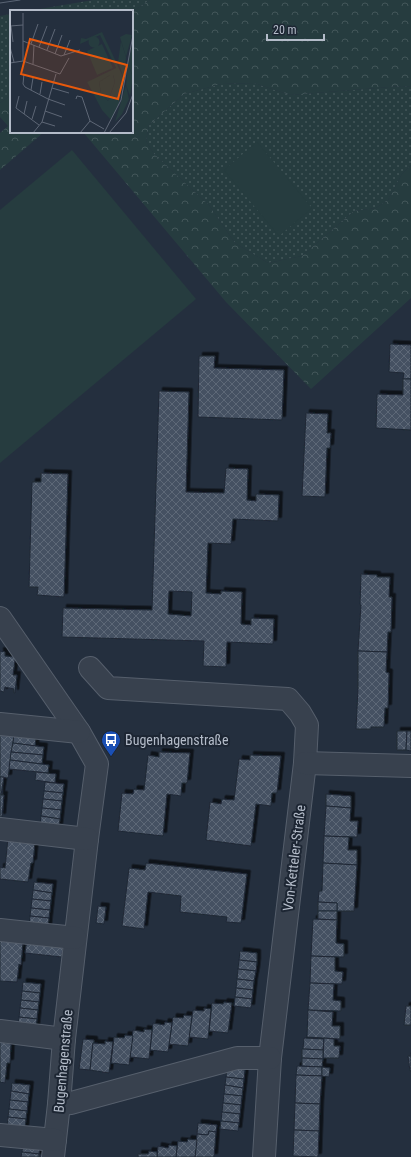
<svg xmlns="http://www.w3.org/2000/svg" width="411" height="1157" font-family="'Roboto Condensed',sans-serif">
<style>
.grass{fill:url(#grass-dots)}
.forest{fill:url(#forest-crowns)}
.pitch{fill:#263c3f}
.building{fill:url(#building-cross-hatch);stroke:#1f2835;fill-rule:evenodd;filter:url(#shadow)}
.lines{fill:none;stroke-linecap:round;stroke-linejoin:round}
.minor-casing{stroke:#565f6c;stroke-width:24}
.minor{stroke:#38414e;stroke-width:22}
.tram{stroke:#5a6575;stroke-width:1}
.labels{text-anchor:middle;stroke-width:4;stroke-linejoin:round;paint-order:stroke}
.poi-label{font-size:14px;fill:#b4bcc9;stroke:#1d2633;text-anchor:start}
.street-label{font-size:14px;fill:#b4bcc9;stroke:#1d2633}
.inset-road{fill:none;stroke:#5e6776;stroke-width:1}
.view{fill:#e8590c;fill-opacity:0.15;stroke:#e8590c;stroke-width:2}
.inset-edge{fill:none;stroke:#b4bcc9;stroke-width:2}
</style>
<defs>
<pattern id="grass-dots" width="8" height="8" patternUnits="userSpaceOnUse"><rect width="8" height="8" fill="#263c3f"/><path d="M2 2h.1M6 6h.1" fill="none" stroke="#435659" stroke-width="1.8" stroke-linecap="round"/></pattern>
<pattern id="forest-crowns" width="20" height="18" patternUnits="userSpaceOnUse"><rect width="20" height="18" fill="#263c3f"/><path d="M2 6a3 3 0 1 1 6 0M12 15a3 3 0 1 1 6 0" fill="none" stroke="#435659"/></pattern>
<pattern id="building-cross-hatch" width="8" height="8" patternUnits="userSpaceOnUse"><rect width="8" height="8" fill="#455162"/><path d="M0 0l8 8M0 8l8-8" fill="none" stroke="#5d6877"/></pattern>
<filter id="shadow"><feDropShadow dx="3.5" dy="-3.5" stdDeviation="0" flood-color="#0009"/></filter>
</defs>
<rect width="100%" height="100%" fill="#242f3e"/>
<g class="grass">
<polygon points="93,0 150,0 132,12 132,11 28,11"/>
<polygon points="11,14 11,95 0,103 0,16"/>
<polygon points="254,83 290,95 402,86 411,87 411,165 402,174 388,200 376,208 354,211 302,256 268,263 235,243 209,205 154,154 146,141 149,125 184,94 221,84"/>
</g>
<g class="forest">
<polygon points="150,0 411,0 411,87 402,86 290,95 254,83 221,84 184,94 149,125 146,141 154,154 209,205 235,243 268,263 302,256 354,211 376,208 388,200 402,174 411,165 411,298 311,389 226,302 83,132 132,132 132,12"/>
<polygon points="11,95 11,132 44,132 0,170 0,133 8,126 0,117 0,103"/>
</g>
<g class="pitch">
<polygon points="257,142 312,208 279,236 224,170"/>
<polygon points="72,150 196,299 0,463 0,210"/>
</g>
<g class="building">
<polygon points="390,344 411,345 411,379 403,379 404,373 389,372"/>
<polygon points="199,356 215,356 214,368 284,370 282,420 198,417"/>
<polygon points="403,379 411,379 411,430 376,428 377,394 403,395"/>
<path d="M159 391 189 392 186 492 224 493 226 468 248 469 247 500 256 501V494L279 495 278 521 233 519 231 544 208 543 206 593 221 594V591L242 592 241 624 251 625V618L274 619 273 644 227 642 226 667 203 666 204 641 62 637 63 608 152 610ZM169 591 192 592 191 616 168 614Z"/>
<polygon points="306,413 328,414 327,433 331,433 330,448 327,448 325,497 302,496"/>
<polygon points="41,473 68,474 64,597 37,595 38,587 29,587 32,482 41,482"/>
<polygon points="361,574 377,575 377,577 390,577 389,597 392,597 391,632 388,632 387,652 358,651 361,605 360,605"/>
<polygon points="0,651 5,652 5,656 14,657 16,653 13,675 17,675 15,693 14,693 14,689 5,687 4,692 0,691"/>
<polygon points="358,651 387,652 386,672 389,673 388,708 385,708 384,727 371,727 371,729 356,729 358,688"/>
<polygon points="397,731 407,731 406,750 397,750"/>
<polygon points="407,731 411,731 411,751 406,750"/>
<polygon points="0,733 14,735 8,778 0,777"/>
<polygon points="14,735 36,738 35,746 13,743"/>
<polygon points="13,743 44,747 43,755 11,752"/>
<polygon points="11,752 43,755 42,764 10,760"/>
<polygon points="159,752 190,753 187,783 182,783 181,796 167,794 163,836 118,831 122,793 133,794 134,789 144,790 148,755 159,757"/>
<polygon points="250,755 281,756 277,793 272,793 271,806 256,804 251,846 206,840 210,802 221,804 222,799 234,800 239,759 250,760"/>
<polygon points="10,760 49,765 48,773 9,769"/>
<polygon points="36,772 56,774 55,783 35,780"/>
<polygon points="0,777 4,777 1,795 4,795 2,817 0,817"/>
<polygon points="45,782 64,784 63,793 44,791"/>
<polygon points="44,791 63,793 62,801 43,799"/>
<polygon points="326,794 351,796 351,808 326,806"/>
<polygon points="43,799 62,801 61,810 42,808"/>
<polygon points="326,806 351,808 350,821 358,821 357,837 324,836"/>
<polygon points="42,808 61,810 60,819 41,816"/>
<polygon points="41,816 60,819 59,827 40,825"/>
<polygon points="324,836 349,837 348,850 357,850 357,865 323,863"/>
<polygon points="8,838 35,842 33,863 31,863 28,882 0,879 0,867 5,868"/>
<polygon points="146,863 247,874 241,923 226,922 227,917 180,912 181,896 148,892 144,929 122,926 129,868 145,870"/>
<polygon points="323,863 357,865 354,911 337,911 337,903 318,902 319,891 322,891"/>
<polygon points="34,882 53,884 52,893 33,890"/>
<polygon points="33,890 52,893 51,901 32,899"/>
<polygon points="32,899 51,901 50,910 31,908"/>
<polygon points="318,902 337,903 337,911 318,911"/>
<polygon points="98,906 106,907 104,924 96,923"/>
<polygon points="31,908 50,910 49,918 30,916"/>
<polygon points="318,911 337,911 337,920 318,919"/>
<polygon points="30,916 49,918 48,928 29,926"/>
<polygon points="313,919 337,920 336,943 344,944 344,957 311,956"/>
<polygon points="0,939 23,942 21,965 19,964 17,982 0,981"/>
<polygon points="27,940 63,944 62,957 25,953"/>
<polygon points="240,951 257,953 257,962 239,960"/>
<polygon points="311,956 335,957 335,971 343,972 342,984 310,983"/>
<polygon points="239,960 257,962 256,971 238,969"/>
<polygon points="238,969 256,971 254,981 237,979"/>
<polygon points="237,979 254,981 253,990 236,988"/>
<polygon points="23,982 41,984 40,993 22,991"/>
<polygon points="310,983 334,984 333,1000 341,1001 341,1011 308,1010"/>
<polygon points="236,988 253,990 252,999 235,997"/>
<polygon points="22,991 40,993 39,1002 21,1000"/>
<polygon points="235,997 252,999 251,1008 234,1006"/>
<polygon points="21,1000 39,1002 38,1010 20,1008"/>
<polygon points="224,1002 232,1003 228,1033 209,1031 212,1003 223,1004"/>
<polygon points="406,1006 411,1006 411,1025 404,1025"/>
<polygon points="20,1008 38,1010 37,1019 19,1017"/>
<polygon points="204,1008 211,1009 208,1039 189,1037 193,1010 204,1011"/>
<polygon points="308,1010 333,1012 332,1026 340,1026 340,1039 307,1037"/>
<polygon points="184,1015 192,1016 188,1046 169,1044 173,1017 183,1018"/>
<polygon points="19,1017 37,1019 36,1028 18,1026"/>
<polygon points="165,1022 172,1023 168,1052 150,1050 153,1023 164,1025"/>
<polygon points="144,1029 152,1030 149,1059 130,1057 133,1030 144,1032"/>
<polygon points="125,1035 133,1036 129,1065 111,1063 114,1037 124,1038"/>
<polygon points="304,1038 324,1039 323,1050 303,1049"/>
<polygon points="324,1038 334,1039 334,1046 340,1046 339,1058 323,1058"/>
<polygon points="83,1039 94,1040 94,1043 93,1043 90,1070 79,1069"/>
<polygon points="105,1041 113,1042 109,1073 90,1070 93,1043 105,1044"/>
<polygon points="0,1042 11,1044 10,1063 7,1063 5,1083 0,1082"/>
<polygon points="302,1049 323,1050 323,1059 302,1058"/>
<polygon points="408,1056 411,1056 411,1071 410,1071"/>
<polygon points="302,1058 323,1059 322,1067 302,1066"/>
<polygon points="297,1066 322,1067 322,1076 296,1075"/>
<polygon points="322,1067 330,1068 329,1077 322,1076"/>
<polygon points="227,1068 245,1070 244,1079 226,1077"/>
<polygon points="296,1075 322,1076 320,1104 295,1103"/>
<polygon points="226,1077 244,1079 243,1088 225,1085"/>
<polygon points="12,1083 30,1085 29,1094 11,1091"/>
<polygon points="225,1085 243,1088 242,1096 224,1094"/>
<polygon points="11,1091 29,1094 28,1102 10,1100"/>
<polygon points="224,1094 242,1096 241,1105 223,1103"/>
<polygon points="10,1100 28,1102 27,1111 9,1109"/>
<polygon points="223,1103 241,1105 240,1114 222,1112"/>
<polygon points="295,1103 320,1104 319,1131 294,1130"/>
<polygon points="9,1109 27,1111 26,1119 8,1117"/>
<polygon points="222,1112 240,1114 239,1123 221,1121"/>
<polygon points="8,1117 26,1119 25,1129 7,1127"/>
<polygon points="221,1121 239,1123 238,1131 220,1129"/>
<polygon points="198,1123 217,1125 216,1132 209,1131 208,1135 197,1134"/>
<polygon points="294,1130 319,1131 318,1157 293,1156"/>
<polygon points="209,1131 216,1132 214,1157 195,1157 197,1134 208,1135"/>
<polygon points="188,1139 197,1140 195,1157 176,1157 178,1141 187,1142"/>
<polygon points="23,1144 40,1145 39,1154 22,1152"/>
<polygon points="169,1145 177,1146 176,1157 157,1157 158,1146 168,1148"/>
<polygon points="149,1151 157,1152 157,1157 138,1157 138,1154 148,1154"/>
<polygon points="22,1152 39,1154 39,1157 21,1157"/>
</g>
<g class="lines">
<g class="minor-casing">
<g id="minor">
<polyline points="0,618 79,732 97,764 87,839 64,1039 59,1104 53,1157"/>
<polyline points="90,668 108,688 288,699 300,713 307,725 305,763 270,1058 264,1157"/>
<polyline points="0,724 79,732"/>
<polyline points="305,763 411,766"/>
<polyline points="0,829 87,839"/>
<polyline points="0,930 75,938"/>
<polyline points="0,1031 64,1039"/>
<polyline points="59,1104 71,1103 237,1058 270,1058"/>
<polyline points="0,1135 55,1140"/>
</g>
</g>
<use href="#minor" class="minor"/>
<polyline class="tram" points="0,3 20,0"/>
</g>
<defs>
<g id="bus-pin" transform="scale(1)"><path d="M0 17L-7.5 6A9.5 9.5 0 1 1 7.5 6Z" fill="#1a4fb4" stroke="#1d2633"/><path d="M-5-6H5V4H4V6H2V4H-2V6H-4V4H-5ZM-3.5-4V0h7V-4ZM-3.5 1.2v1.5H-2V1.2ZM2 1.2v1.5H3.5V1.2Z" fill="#fff"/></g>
</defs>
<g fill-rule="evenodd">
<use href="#bus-pin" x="111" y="740"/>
</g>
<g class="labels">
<g class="poi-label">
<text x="125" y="745">Bugenhagenstraße</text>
</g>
<g class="street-label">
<text transform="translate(294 858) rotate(-83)" y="5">Von-Ketteler-Straße</text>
<text transform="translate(63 1061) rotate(-85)" y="5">Bugenhagenstraße</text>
</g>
</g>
<g transform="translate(10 10)">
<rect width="123" height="123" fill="#242f3e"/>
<path d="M111 31 116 47 114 69 108 52ZM118 54 123 67 120 86 116 75ZM100 65H103L105 72 98 91 91 83 89 72Z" fill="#263c3f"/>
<path d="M92 22 114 69 109 93 101 110 92 100 77 72 106 58 90 25 70 34 71 28 76 29ZM100 65H103L105 72 98 91 91 83 89 72ZM116 24 122 25 116 47 110 27ZM123 31V67L118 54ZM116 75 119 89 112 104 105 112Z" fill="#263c3f" fill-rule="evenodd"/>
<path d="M78.5 32a5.5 5.5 0 1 1 11 0a5.5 5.5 0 1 1-11 0ZM92 34 103 58 87 65 77 41Z" fill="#263c3f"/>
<path class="inset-road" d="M13 3V51M0 16 13 15M1 16 3 32M13 31 51 46 70 40M21 34 28 14M0 37 4 52M29 37 37 16M37 40 45 19M45 44 52 25M54 45 60 30M0 53 13 51 50 64 59 48M23 54 24 35M14 64 13 74 15 77 38 89 55 95M42 78 59 83M21 80 23 68M30 84 32 72M9 86 6 98 29 115M66 89 67 86 72 87 80 111 70 123M35 101 52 107M14 104 17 91M22 109 26 96M80 111 94 119M32 112 45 116M23 123 32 112 46 64M94 123 111 90 123 25M99 123 116 103 123 84"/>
<path class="view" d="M20 29 117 55 108 89 11 64Z"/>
<rect width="123" height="123" class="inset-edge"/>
</g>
<path d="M267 34v6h57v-6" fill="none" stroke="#b4bcc9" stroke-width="2"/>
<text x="273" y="34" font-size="12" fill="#b4bcc9" stroke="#1d2633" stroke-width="3" paint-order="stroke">20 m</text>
</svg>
